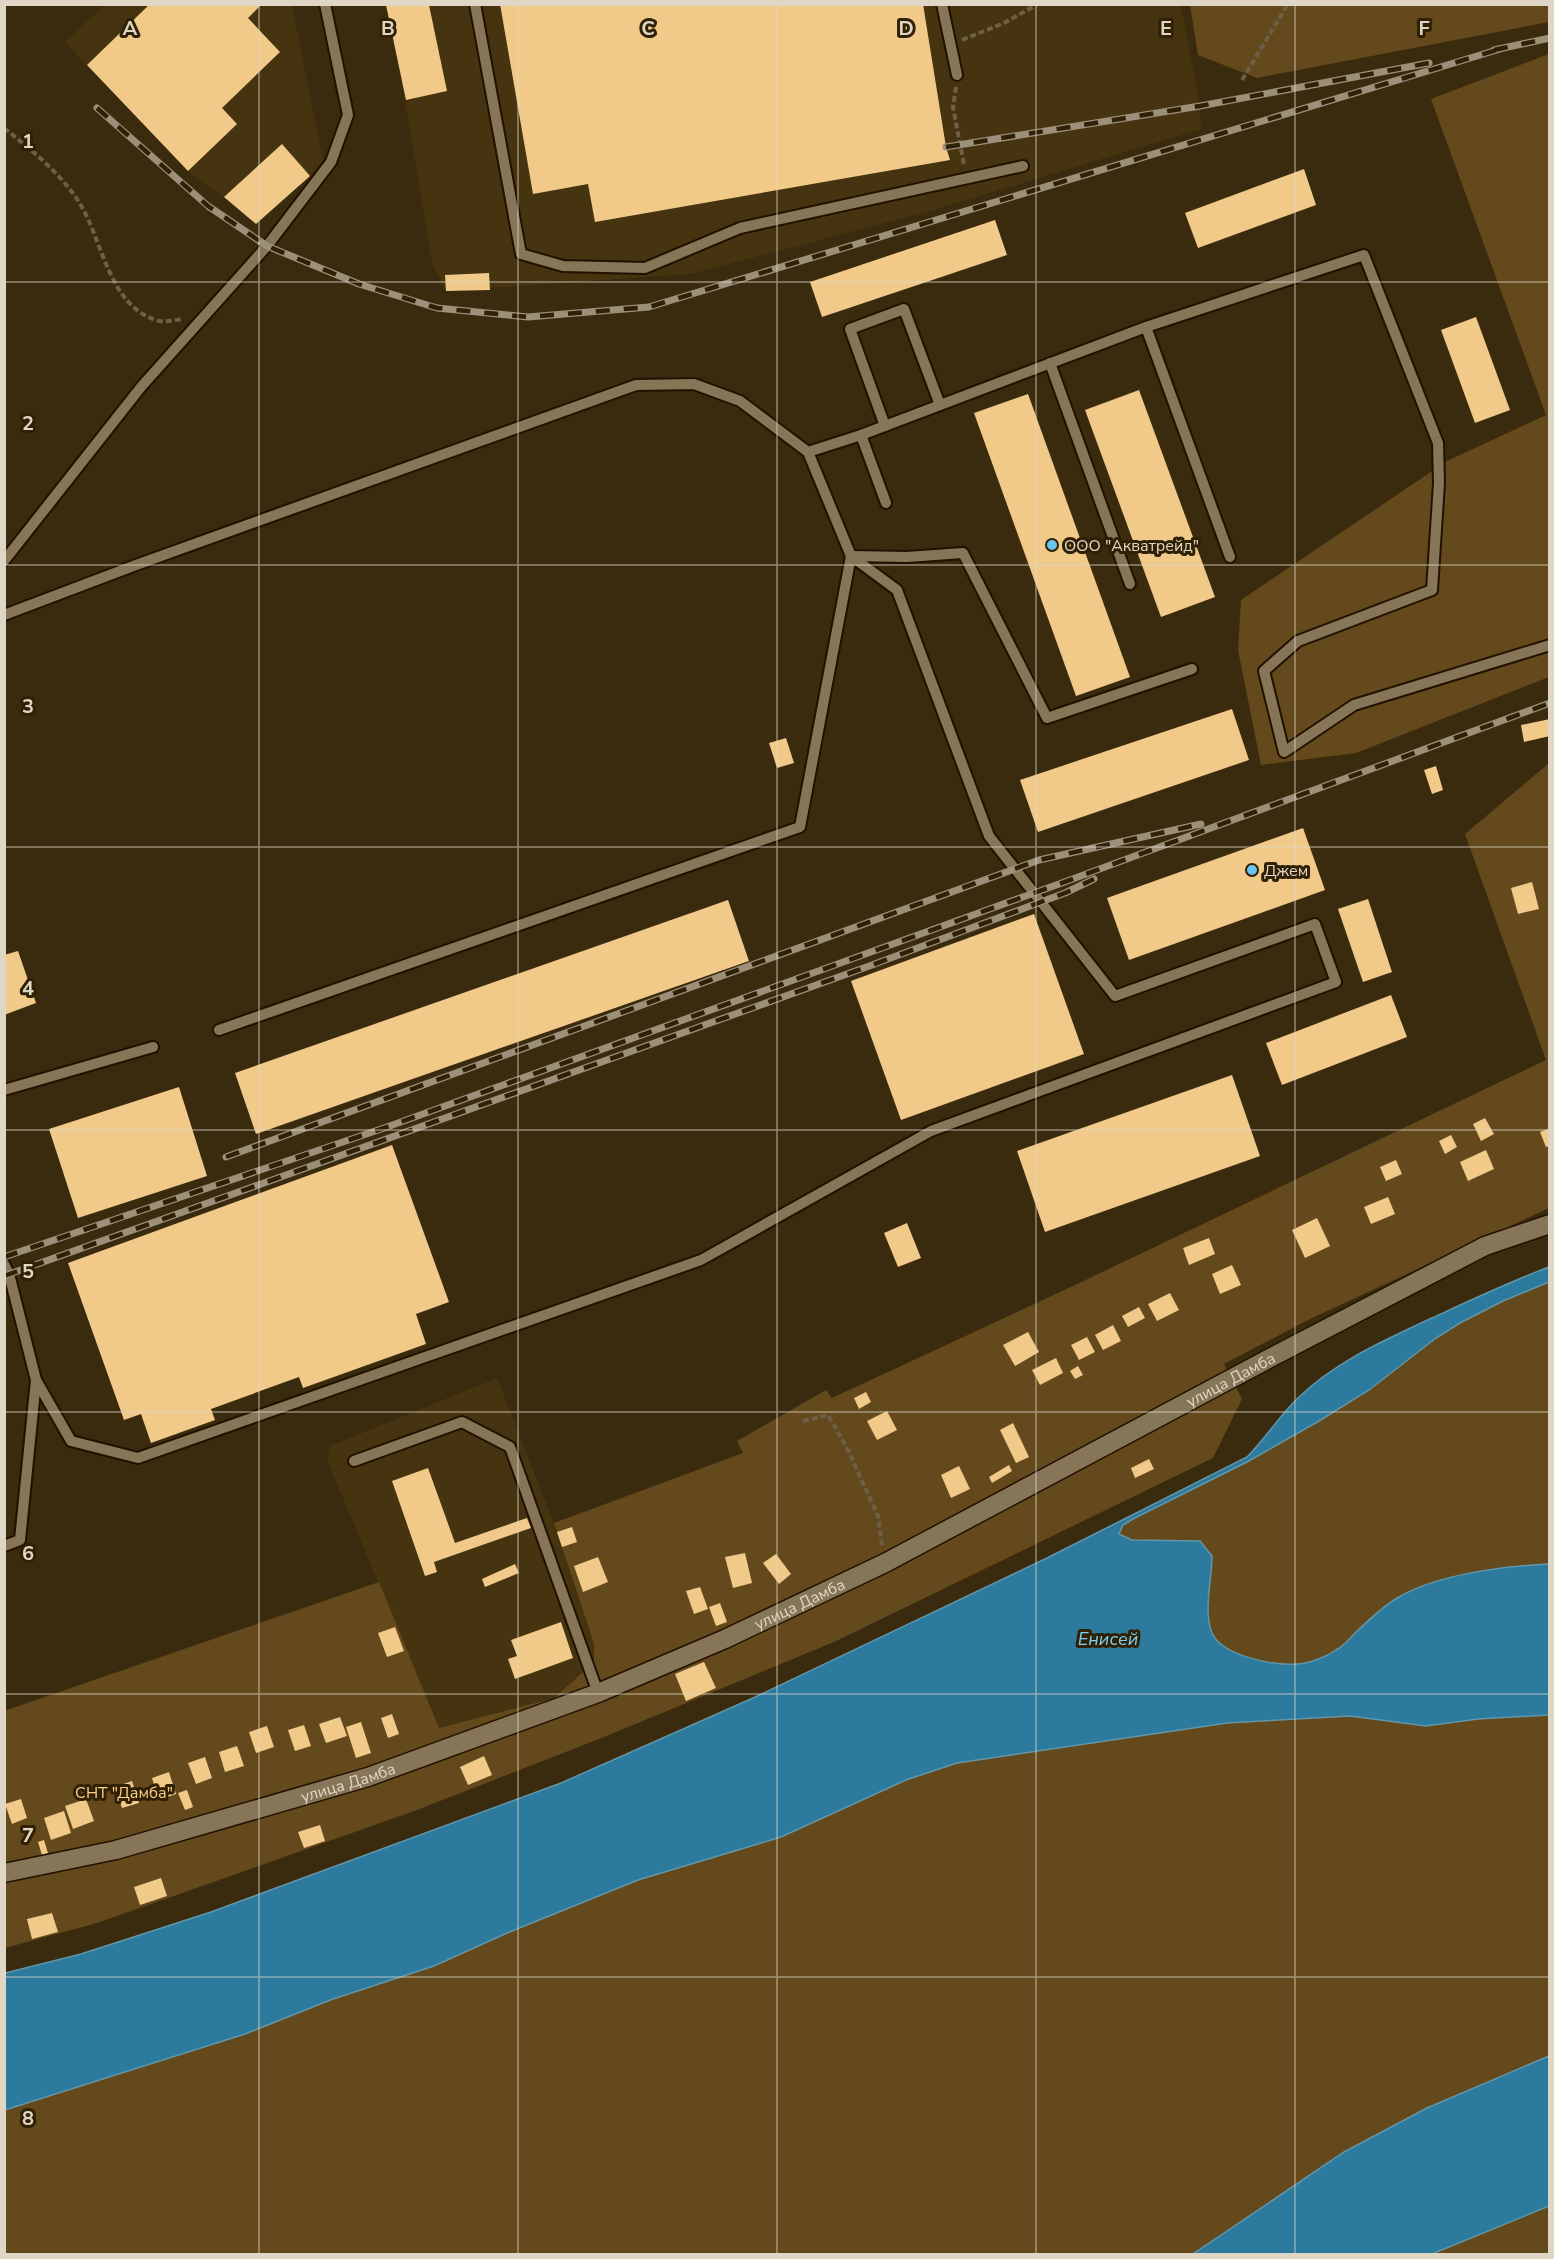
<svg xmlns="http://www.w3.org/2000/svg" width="1554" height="2259" font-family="'Nunito Sans',sans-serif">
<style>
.built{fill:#46330f}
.green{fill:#63491c}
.water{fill:#2c7a9d;stroke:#6296a9;stroke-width:1.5}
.building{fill:#f1ca8a}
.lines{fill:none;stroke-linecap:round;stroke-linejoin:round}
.service-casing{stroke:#211200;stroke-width:14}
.minor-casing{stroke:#211200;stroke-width:21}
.path{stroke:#6e6048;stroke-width:4;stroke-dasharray:6 3;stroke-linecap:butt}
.service{stroke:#877557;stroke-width:10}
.minor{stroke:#877557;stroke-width:18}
.rail-casing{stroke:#9c907b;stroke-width:7}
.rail{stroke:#302004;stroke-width:4.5;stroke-dasharray:14;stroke-linecap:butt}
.grid{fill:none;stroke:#e0d6c6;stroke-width:1.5;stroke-opacity:0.55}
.poi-dot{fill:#68c4f0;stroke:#302004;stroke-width:2}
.labels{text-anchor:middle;stroke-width:6;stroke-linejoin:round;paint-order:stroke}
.poi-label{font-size:16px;fill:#e0d6c6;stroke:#302004;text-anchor:start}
.street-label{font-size:16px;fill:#e0d6c6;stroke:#302004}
.park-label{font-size:16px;fill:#fad08c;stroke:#302004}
.water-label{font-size:18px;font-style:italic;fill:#7dcef7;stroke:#302004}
.grid-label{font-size:20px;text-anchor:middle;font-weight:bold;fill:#e0d6c6;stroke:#302004;stroke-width:6;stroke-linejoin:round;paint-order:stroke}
</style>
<rect width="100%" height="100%" fill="#3a2a0e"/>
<g class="built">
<polygon points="105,5 292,5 323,161 310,176 256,224 224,197 188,171 65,42"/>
<polygon points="389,5 1181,5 1200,106 1201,129 927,212 691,274 446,291 432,263"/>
<polygon points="497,1378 554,1523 594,1644 594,1662 553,1698 439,1728 327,1460 330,1446"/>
</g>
<g class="green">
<polygon points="1549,4 1549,22 1257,78 1198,55 1190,5"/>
<polygon points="1549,54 1549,677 1356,753 1261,765 1238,650 1241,600 1447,461 1546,415 1431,99"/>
<polygon points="1549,763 1549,1208 1308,1320 1224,1364 1242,1399 1213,1458 834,1642 599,1739 417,1810 225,1878 97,1923 5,1948 4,1711 379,1582 439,1728 554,1698 594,1662 594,1644 554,1523 743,1453 737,1441 826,1390 832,1398 1075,1285 1546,1060 1465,834"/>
<path d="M1549 1282V1564C1502 1566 1441 1574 1399 1597 1384 1605 1368 1620 1356 1632 1350 1638 1344 1646 1337 1650 1326 1657 1311 1663 1298 1664 1274 1666 1222 1656 1212 1633 1203 1612 1212 1579 1212 1556L1132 1540 1119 1534 1123 1525 1133 1519 1247 1462 1319 1421 1369 1390 1436 1338 1460 1323 1503 1301Z"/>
<polygon points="1549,1715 1549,2056 1427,2108 1344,2152 1193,2254 5,2254 4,2110 8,2108 245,2034 333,1999 434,1966 507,1933 638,1880 781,1837 906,1780 957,1763 1227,1723 1350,1716 1426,1726 1478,1719"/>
<polygon points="1549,2206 1549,2254 1432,2254"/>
</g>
<g class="water">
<path d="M1549 1267V1282L1503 1301 1460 1323 1436 1338 1369 1390 1319 1421 1247 1462 1133 1519 1123 1525 1119 1534 1132 1540 1200 1541 1212 1556C1212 1579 1203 1612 1212 1633 1222 1656 1274 1666 1298 1664 1311 1663 1326 1657 1336 1650 1344 1646 1350 1638 1356 1632 1369 1620 1384 1605 1399 1597 1438 1574 1505 1566 1549 1564V1715L1478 1719 1426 1726 1350 1716 1227 1723 957 1763 906 1780 781 1837 638 1880 507 1933 434 1966 333 1999 245 2034 5 2110V1973L81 1954 211 1912 561 1783 753 1698 1047 1558 1247 1457C1266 1438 1280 1415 1298 1398 1336 1361 1385 1340 1432 1318 1471 1300 1509 1282 1549 1267Z"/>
<polygon points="1549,2056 1549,2206 1432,2254 1193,2254 1344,2152 1427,2108"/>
</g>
<g class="building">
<polygon points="150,4 262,4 248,18 280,52 222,108 237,124 188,171 87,65"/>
<polygon points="500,4 923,4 946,147 950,160 595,222 588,184 533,194"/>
<polygon points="386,5 429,5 447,91 406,100"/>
<polygon points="282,144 310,176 256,224 224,197"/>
<polygon points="1304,169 1316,205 1198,248 1185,213"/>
<polygon points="995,220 1007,255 822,317 810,282"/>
<polygon points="489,273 490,290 446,291 445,275"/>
<polygon points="1476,317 1510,410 1475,423 1441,330"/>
<polygon points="1139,390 1215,597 1161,617 1085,410"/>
<polygon points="1028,394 1130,677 1076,696 974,413"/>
<polygon points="1232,709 1249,760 1038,832 1020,780"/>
<polygon points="1550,719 1550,736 1524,742 1521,725"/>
<polygon points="786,738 794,763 777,768 769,743"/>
<polygon points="1436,766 1443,790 1432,794 1424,770"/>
<polygon points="1303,828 1325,890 1129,960 1107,898"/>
<polygon points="1532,882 1539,909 1518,914 1511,888"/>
<polygon points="1368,899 1392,972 1363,982 1338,909"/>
<polygon points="728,900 749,961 256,1134 235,1073"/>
<polygon points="1034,914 1084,1054 901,1120 851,981"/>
<polygon points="18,951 36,1003 4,1015 4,955"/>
<polygon points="1391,995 1407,1037 1282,1085 1266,1043"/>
<polygon points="1232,1075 1260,1156 1045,1232 1017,1151"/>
<polygon points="179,1087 207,1176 78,1218 49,1129"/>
<polygon points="1485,1118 1494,1134 1481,1141 1473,1124"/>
<polygon points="1550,1128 1550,1146 1546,1147 1540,1132"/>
<polygon points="1451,1135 1457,1147 1445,1154 1439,1141"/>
<polygon points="392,1145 449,1302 416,1314 426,1344 303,1388 299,1377 211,1409 215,1420 151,1443 141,1414 124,1420 68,1263"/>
<polygon points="1486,1150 1494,1169 1468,1181 1460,1162"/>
<polygon points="1396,1160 1402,1174 1386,1181 1380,1167"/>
<polygon points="1388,1197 1395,1214 1371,1224 1364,1207"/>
<polygon points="1317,1218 1330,1246 1305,1258 1292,1230"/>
<polygon points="907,1223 921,1258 898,1267 884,1233"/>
<polygon points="1209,1238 1215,1254 1189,1265 1183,1248"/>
<polygon points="1232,1265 1241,1285 1220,1294 1212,1274"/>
<polygon points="1170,1293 1179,1310 1157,1321 1148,1304"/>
<polygon points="1139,1307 1145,1318 1128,1327 1122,1316"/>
<polygon points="1113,1325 1121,1341 1103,1350 1095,1335"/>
<polygon points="1028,1332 1039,1352 1015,1366 1003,1345"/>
<polygon points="1087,1337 1095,1352 1079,1360 1071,1345"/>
<polygon points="1056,1358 1063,1373 1040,1385 1032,1370"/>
<polygon points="1078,1366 1083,1375 1075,1379 1070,1371"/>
<polygon points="866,1392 871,1402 859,1409 854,1398"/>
<polygon points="887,1411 897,1430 877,1440 867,1421"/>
<polygon points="1013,1423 1029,1457 1016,1463 1000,1430"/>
<polygon points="1149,1459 1154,1469 1135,1478 1131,1468"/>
<polygon points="1009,1465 1012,1471 992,1483 989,1477"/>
<polygon points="959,1466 970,1489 951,1498 941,1475"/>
<polygon points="428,1468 455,1543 527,1518 531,1528 434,1562 437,1572 425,1576 392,1481"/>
<polygon points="572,1527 577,1542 562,1547 557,1532"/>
<polygon points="745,1553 752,1583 733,1588 725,1557"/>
<polygon points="776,1554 791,1574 779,1584 763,1563"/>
<polygon points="598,1557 608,1582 583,1592 574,1566"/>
<polygon points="515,1564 519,1573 485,1587 482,1579"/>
<polygon points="700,1587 708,1609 694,1614 686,1591"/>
<polygon points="720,1603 727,1622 716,1626 709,1607"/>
<polygon points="561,1622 573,1658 515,1679 508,1659 517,1656 511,1640"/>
<polygon points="395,1627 404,1651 387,1657 378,1633"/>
<polygon points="704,1662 716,1688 686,1701 675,1674"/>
<polygon points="392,1714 399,1734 388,1738 381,1718"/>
<polygon points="340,1717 347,1736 326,1743 319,1724"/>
<polygon points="361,1722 371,1753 356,1758 346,1727"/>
<polygon points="304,1725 311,1746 295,1751 288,1730"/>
<polygon points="267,1726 274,1747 256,1753 249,1732"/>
<polygon points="237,1746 244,1766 225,1772 219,1752"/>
<polygon points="484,1756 492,1775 468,1785 460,1767"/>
<polygon points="205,1757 212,1778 196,1784 188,1763"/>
<polygon points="169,1772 176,1794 159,1800 152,1778"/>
<polygon points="132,1781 139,1803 122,1808 115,1787"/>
<polygon points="187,1790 193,1807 185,1810 178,1793"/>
<polygon points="21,1799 27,1818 12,1824 5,1804"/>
<polygon points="86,1799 94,1821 73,1829 65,1806"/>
<polygon points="64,1811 71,1833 51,1840 44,1818"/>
<polygon points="320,1825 325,1841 304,1848 298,1832"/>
<polygon points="44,1840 48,1853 42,1855 38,1842"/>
<polygon points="161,1878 167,1896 140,1905 134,1887"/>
<polygon points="52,1913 58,1932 32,1939 27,1919"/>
</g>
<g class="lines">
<g class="service-casing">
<g id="service">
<polyline points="475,4 521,254 563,266 645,268 740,228 1023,166"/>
<polyline points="942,4 957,75"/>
<polyline points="1146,327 1230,557"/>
<polyline points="1050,363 1130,584"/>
<polyline points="885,426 850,329 904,309 940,405"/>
<polyline points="861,435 886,503"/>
<polyline points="4,561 141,387 267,246 331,162 348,115 325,4"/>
<polyline points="4,615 136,565 636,385 694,384 740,401 808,452 861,435 1146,327 1364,255 1438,443 1439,483 1432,590 1298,641 1264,671 1284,752 1354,705 1550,645"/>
<polyline points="219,1030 800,827 851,556 907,557 963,553 1047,718 1192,669"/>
<polyline points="4,1090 153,1047"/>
<polyline points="4,1264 9,1274 36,1380 20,1540 4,1546"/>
<polyline points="36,1380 71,1441 138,1458 701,1260 931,1131 1336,982 1315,924 1115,996 989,836 897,590 851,556 808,452"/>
<polyline points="354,1461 462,1422 510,1447 598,1693"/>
</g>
</g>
<g class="minor-casing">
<g id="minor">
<path id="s1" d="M4 1873 116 1850 368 1777 598 1693 725 1639 885 1563 1270 1358 1485 1246 1550 1224"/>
</g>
</g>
<g class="path">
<polyline points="962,40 1004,23 1038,4"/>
<polyline points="1242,80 1288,4"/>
<polyline points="956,87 953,107 964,165"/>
<path d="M4 128C30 149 58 171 77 199 103 237 107 307 159 321 166 322 175 320 182 319"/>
<polyline points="803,1421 828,1415 847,1448 878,1516 882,1545"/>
</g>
<use href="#service" class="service"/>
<use href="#minor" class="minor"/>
<g class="rail-casing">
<g id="rail">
<polyline points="1494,50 1550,38"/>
<polyline points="97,108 208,206 267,246 359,284 437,308 528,317 649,307 1500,49"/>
<polyline points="946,147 1200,106 1429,63"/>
<polyline points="226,1157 1039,860 1201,824"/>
<polyline points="4,1257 387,1127 1059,884 1550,703"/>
<polyline points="4,1276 872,965 1065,893 1094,879"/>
</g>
</g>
<use href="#rail" class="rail"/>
</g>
<path class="grid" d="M259 4V2254M518 4V2254M777 4V2254M1036 4V2254M1295 4V2254M4 282H1550M4 565H1550M4 847H1550M4 1130H1550M4 1412H1550M4 1694H1550M4 1977H1550"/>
<g class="poi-dot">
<circle cx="1052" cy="545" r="6"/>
<circle cx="1252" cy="870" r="6"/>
</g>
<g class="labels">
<g class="poi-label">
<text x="1064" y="551">ООО "Акватрейд"</text>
<text x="1264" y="876">Джем</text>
</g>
<g class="street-label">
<text dy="6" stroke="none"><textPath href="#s1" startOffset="1328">улица Дамба</textPath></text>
<text dy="6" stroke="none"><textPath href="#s1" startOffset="842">улица Дамба</textPath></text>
<text dy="6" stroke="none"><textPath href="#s1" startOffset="356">улица Дамба</textPath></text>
</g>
<g class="park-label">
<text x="124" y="1798">СНТ "Дамба"</text>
</g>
<g class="water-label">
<text x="1108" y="1645">Енисей</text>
</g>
</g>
<g class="grid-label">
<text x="130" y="35">A</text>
<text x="388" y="35">B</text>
<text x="648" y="35">C</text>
<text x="906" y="35">D</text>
<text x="1166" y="35">E</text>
<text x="1424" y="35">F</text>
<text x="28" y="148">1</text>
<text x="28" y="430">2</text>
<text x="28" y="713">3</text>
<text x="28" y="995">4</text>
<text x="28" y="1278">5</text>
<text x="28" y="1560">6</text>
<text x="28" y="1842">7</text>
<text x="28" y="2125">8</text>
</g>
<rect width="1554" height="2259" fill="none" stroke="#e0d6c6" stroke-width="12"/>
</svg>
